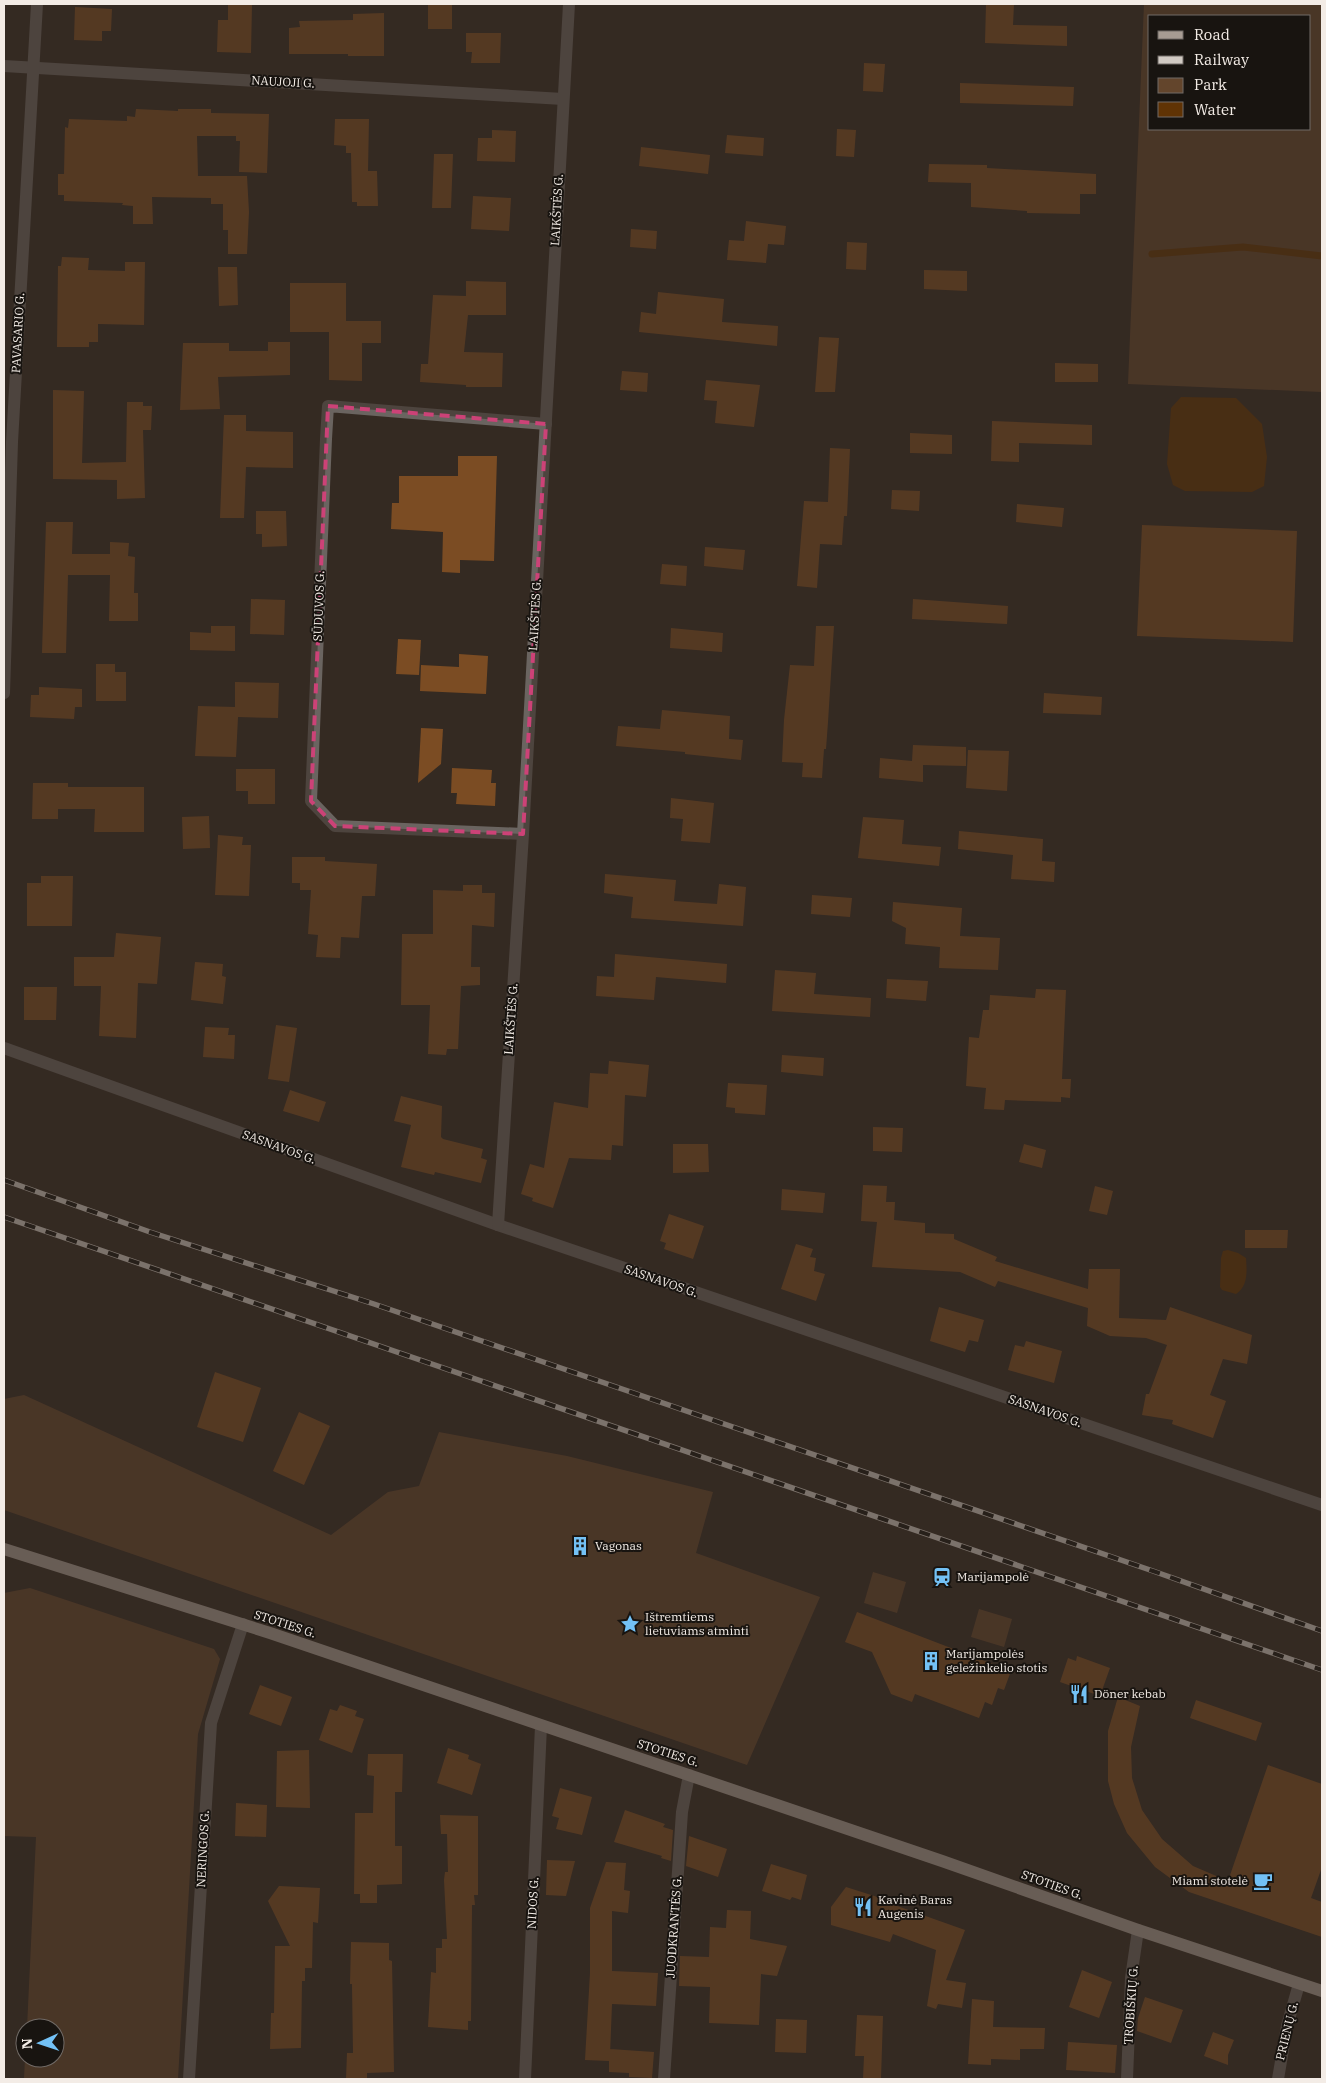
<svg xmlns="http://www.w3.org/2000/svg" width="1326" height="2083" font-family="'IBM Plex Serif',serif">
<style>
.green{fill:#63452c;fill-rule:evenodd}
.water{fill:#603304}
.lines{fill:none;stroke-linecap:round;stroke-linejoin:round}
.stream{stroke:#603304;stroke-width:7}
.building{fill:#7b4c23}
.minor{stroke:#6a6460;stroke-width:12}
.primary{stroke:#a79c93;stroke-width:12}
.rail-casing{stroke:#d1cac3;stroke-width:5.5}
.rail{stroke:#181410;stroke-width:4;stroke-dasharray:11;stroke-linecap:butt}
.marked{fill:none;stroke:#cc4277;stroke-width:4;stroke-dasharray:10 6;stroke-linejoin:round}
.labels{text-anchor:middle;stroke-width:4;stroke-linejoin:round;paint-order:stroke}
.street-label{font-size:12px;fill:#f3ece6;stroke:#181410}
.poi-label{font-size:12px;fill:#f3ece6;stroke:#181410;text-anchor:start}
</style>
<rect width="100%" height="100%" fill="#342a22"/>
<g class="green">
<path d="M1144 4H1322V392L1128 384ZM1150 16H1310V129H1150Z"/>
<polygon points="24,1395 331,1535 388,1492 419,1486 439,1432 567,1456 713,1492 696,1553 820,1597 747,1765 4,1510 4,1399"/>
<polygon points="873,1572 906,1582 897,1613 864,1603"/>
<polygon points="30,1588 214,1649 220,1659 198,1734 178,2079 24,2079 25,2058 55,2058 55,2028 27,2028 36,1837 4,1836 4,1593"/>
<polygon points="979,1609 1012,1619 1004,1647 971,1637"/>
</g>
<g class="water">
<polygon points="1181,397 1236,398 1262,424 1267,457 1264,486 1252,492 1185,491 1173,485 1167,464 1171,408"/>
<path d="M1228 1250 1238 1253 1246 1258C1247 1272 1248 1286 1236 1294L1222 1290 1220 1287 1221 1258 1223 1251Z"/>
</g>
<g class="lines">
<polyline class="stream" points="1152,254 1243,247 1322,256"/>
</g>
<g class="building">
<polygon points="228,4 252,4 251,53 217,52 218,20 228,20"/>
<rect x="428" y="4" width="24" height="25"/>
<polygon points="986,4 1014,4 1013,25 1067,26 1067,46 985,43"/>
<polygon points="75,7 112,9 111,31 102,31 102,41 74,40"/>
<polygon points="384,13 384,56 348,56 348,54 289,54 289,28 300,27 299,21 353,20 353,14"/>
<polygon points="466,33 501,33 500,63 471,63 472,52 466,52"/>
<polygon points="864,63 885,64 883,92 863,91"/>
<polygon points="960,83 1074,87 1073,106 960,103"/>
<polygon points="136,109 178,111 178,109 211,109 211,113 269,114 267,173 239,172 240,141 236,141 236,136 197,136 198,176 247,176 249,212 247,254 228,254 228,230 223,230 223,204 211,204 211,198 152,197 153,224 133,224 133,206 122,205 123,203 64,201 64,195 58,195 58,174 64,174 65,127 68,128 69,119 127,121 127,116 135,117"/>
<polygon points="335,119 369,119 368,171 377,171 378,206 357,206 357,202 352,202 351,153 346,153 346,146 334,145"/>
<polygon points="837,129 856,130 854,157 836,156"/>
<polygon points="492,130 516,131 515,162 477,161 478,138 492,138"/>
<polygon points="727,135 764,138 763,156 725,153"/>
<polygon points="641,147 710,155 708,174 639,166"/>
<polygon points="434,154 453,154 451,208 432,208"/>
<polygon points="929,164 987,165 987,168 1096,174 1096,194 1080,194 1080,214 1027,213 1027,211 971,207 971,183 928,182"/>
<polygon points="473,196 511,198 509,231 471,229"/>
<polygon points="746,221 786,226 784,245 768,244 766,263 727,260 729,240 744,241"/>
<polygon points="631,229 657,231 656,249 630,247"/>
<polygon points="847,242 867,243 866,270 846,269"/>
<polygon points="62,257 89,258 88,270 125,271 125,262 145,262 144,325 98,324 98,342 89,342 89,347 57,347 58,266 61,266"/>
<polygon points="218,267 237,267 238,305 219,306"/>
<polygon points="924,270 967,271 967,291 924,289"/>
<polygon points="466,281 506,282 506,315 468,315 464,352 503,353 502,387 466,387 466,385 420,382 421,364 428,364 433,295 466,296"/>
<polygon points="290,283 346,283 346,321 381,321 381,343 362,343 362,381 329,380 329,332 290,332"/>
<polygon points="658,292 724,299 722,322 778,326 777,346 639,332 641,312 656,314"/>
<polygon points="819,337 839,338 835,392 815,392"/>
<polygon points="268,342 290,342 290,375 218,377 220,409 180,410 183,343 229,343 229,351 268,351"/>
<polygon points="1055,363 1098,364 1098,382 1055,382"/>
<polygon points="622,371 648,373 647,392 620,390"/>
<polygon points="706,380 760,385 754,427 715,423 717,401 704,400"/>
<polygon points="53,390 84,391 82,463 126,462 127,402 143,402 143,406 152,406 151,430 143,430 145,498 117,499 117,480 53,479"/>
<polygon points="224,415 246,415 246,431 293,432 293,468 246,467 244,518 220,518"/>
<polygon points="992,421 1092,425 1092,445 1019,443 1019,462 991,461"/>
<polygon points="910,433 952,435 952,454 910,453"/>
<polygon points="830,448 850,449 847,516 844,516 842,545 820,544 817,588 797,586 804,501 828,502"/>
<polygon points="458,456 497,456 494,561 460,560 460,573 442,572 443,532 391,529 392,503 399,503 399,476 458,476"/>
<polygon points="892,490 920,491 919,511 891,509"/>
<polygon points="1017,504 1064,508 1062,527 1016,522"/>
<polygon points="256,511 286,511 287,546 262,547 262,534 256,534"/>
<polygon points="46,522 73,522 72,554 110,554 110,542 129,543 128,556 135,557 134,593 138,593 138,621 109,621 110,575 68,575 66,653 42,653"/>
<polygon points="1142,525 1297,531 1293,642 1137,636"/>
<polygon points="705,547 745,550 743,570 704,566"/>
<polygon points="662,564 687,566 686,586 660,584"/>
<polygon points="251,599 285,600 284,635 250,634"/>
<polygon points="913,599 1008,606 1007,624 912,619"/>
<polygon points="211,626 235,626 235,651 190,650 190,632 211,633"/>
<polygon points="816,626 834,626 828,722 826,749 824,749 822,778 802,777 803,763 782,762 784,720 790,665 814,666"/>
<polygon points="671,628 723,633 722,652 670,648"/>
<polygon points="398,639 421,640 419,675 396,674"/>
<polygon points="459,654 488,656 486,694 420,691 421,665 459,667"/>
<polygon points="96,664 115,664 115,672 126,672 126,701 96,701"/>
<polygon points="235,682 279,683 278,718 238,717 236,757 195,756 198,706 235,707"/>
<polygon points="39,687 82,689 82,707 75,707 74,719 30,717 31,695 39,695"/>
<polygon points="1044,693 1102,697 1101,715 1043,713"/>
<polygon points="662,710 730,716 729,739 743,740 741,760 685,754 685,752 616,746 618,726 660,729"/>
<polygon points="421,728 443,729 441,764 418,783"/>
<polygon points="913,745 966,747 966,766 923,765 923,782 879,778 880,758 912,761"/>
<polygon points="968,750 1009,751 1007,791 966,788"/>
<polygon points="452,768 492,770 491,783 496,783 495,806 456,804 457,793 451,793"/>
<polygon points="236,769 275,769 275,804 248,804 248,791 236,791"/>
<polygon points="33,783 68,783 68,787 144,787 144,832 94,832 95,809 58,809 58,819 32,819"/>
<polygon points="671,798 714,803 710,843 681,841 683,819 670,818"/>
<polygon points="209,816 210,848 183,849 182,817"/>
<polygon points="863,817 904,820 902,844 941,847 939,866 858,858"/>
<polygon points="959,831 1043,839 1042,861 1055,862 1054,882 1011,879 1013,855 958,849"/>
<polygon points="218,835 243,837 242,845 251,845 249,896 215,895"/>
<polygon points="292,857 325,857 325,861 377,864 375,896 362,896 359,938 341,937 340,958 316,957 318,935 308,934 311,890 300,890 300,883 292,883"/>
<polygon points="605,874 676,880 674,901 717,904 719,884 746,887 743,926 631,918 633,897 604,893"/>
<polygon points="41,876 73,876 72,926 27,926 27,883 41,883"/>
<polygon points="463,885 482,885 482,893 495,893 494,927 472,925 471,967 480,967 480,985 461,986 458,1049 447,1049 446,1055 428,1054 430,1005 401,1005 402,934 433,934 433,890 463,891"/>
<polygon points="812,895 852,898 850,917 811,914"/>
<polygon points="893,902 962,908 960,936 1000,938 998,970 939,968 940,947 905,944 906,928 892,921"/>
<polygon points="116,933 161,937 157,984 138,983 136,1038 99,1036 101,986 74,986 74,957 114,957"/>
<polygon points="615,954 727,964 726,983 656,977 654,1000 596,996 597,976 614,977"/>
<polygon points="195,962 223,964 222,976 226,977 223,1004 191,1000"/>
<polygon points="775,970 816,973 814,994 871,998 870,1017 772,1011"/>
<polygon points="887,979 928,981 926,1001 886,998"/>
<polygon points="24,987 57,987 56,1020 24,1020"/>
<polygon points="1036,989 1066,990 1062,1079 1071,1079 1070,1098 1061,1097 1061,1102 1005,1100 1004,1110 984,1109 986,1088 966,1086 969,1037 979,1038 983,1010 989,1010 990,995 1035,998"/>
<polygon points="276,1025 297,1028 289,1082 268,1079"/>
<polygon points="205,1027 229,1028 228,1035 235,1035 234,1059 203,1057"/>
<polygon points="782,1055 824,1058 823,1076 781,1072"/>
<polygon points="609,1061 649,1065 646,1097 625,1095 623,1146 612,1145 611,1160 569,1158 553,1208 532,1201 533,1198 521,1194 530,1164 544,1168 554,1102 588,1108 590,1073 608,1074"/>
<polygon points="728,1083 767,1085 765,1115 735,1113 735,1108 726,1107"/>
<polygon points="290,1090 326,1102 319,1122 283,1111"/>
<polygon points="401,1096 442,1106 441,1137 443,1139 483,1149 481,1158 487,1160 481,1183 435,1172 434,1175 401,1167 411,1125 394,1121"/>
<polygon points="873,1127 903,1128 902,1152 873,1151"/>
<polygon points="673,1144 708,1144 709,1172 673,1173"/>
<polygon points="1024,1144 1046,1150 1042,1168 1019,1162"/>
<polygon points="863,1185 887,1186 886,1202 895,1202 894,1220 925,1223 925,1233 954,1234 954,1239 997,1257 995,1261 1088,1289 1089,1269 1120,1269 1119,1318 1166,1320 1170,1307 1252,1335 1247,1364 1223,1359 1210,1395 1226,1401 1213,1438 1172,1424 1173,1420 1142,1415 1146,1394 1149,1394 1167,1345 1146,1338 1110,1336 1087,1326 1088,1308 998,1281 995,1287 960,1272 872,1267 877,1222 861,1221"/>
<polygon points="1095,1186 1113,1191 1107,1215 1089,1211"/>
<polygon points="782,1189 825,1193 823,1213 781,1210"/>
<polygon points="669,1214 704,1226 693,1259 664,1249 666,1243 660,1241"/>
<polygon points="1245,1230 1288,1230 1287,1248 1245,1248"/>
<polygon points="796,1244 813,1249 810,1257 816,1258 814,1271 825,1274 816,1301 781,1289"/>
<polygon points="939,1307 984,1320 978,1342 969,1340 965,1352 930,1341"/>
<polygon points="1026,1341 1062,1351 1054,1383 1008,1370 1015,1345 1024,1347"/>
<polygon points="215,1372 261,1388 243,1442 197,1427"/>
<polygon points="299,1412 330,1426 304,1485 273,1471"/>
<polygon points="857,1612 1011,1671 1004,1690 998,1688 992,1705 985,1702 979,1718 915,1694 912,1702 891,1694 872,1652 845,1642"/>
<polygon points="1077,1656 1110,1668 1100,1696 1060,1682 1068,1658 1076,1661"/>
<polygon points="260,1685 292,1697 281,1726 249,1714"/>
<polygon points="1118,1697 1140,1706 1131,1747 1132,1778 1142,1810 1162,1839 1193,1866 1228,1881 1268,1765 1322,1784 1322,1867 1311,1898 1322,1902 1322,1937 1189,1892 1155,1867 1127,1833 1114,1804 1108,1781 1108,1731"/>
<polygon points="1196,1700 1262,1723 1256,1741 1190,1718"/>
<polygon points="340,1705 357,1711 355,1716 364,1719 352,1753 319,1740 330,1709 337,1711"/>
<polygon points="448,1748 469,1755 468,1759 481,1764 472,1795 437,1783"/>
<polygon points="309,1750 310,1808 276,1807 277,1751"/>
<polygon points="368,1754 403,1754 402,1792 395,1792 395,1846 402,1846 402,1884 377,1885 377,1903 360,1903 360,1894 354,1894 355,1813 373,1813 374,1776 367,1775"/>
<polygon points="560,1788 592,1797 582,1835 556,1829 559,1818 552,1816"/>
<polygon points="236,1803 267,1805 266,1837 235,1836"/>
<polygon points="625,1810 665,1824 663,1827 673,1830 671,1861 661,1858 662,1856 614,1842"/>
<polygon points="440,1815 478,1816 478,1895 474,1895 475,1905 472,1905 471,2021 468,2021 468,2030 428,2027 431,1972 436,1973 436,1948 442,1948 442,1939 447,1939 444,1880 445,1872 448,1872 447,1834 441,1834"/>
<polygon points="689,1836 727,1849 718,1877 686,1866"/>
<polygon points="547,1860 575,1861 566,1896 546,1895"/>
<polygon points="606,1862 626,1863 624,1890 630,1891 628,1913 612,1911 612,1971 658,1973 656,2006 612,2004 610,2055 610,2049 654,2052 652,2078 629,2077 629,2073 609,2072 609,2061 585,2060 590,1973 590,1908"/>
<polygon points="771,1864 807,1875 801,1900 792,1897 790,1900 762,1891"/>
<polygon points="279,1886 320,1888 318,1923 313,1922 312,1968 305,1968 305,1981 302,1981 301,2048 270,2049 271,2013 274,2013 275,1946 290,1946 268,1901"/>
<polygon points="846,1887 887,1900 886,1902 965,1930 946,1980 966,1983 962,2008 938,2004 936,2009 927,2006 936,1950 893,1934 890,1942 831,1925 831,1907"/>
<polygon points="727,1910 751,1911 750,1939 787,1946 777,1976 761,1974 759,2025 709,2023 710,1987 679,1986 680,1956 709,1957 710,1927 726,1928"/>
<polygon points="351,1942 389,1943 389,1960 392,1961 394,2072 367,2073 367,2079 346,2079 347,2053 353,2053 352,1984 350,1984"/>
<polygon points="1082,1970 1112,1982 1099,2018 1069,2007"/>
<polygon points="1145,1997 1183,2010 1171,2043 1137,2031 1138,2018"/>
<polygon points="972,1999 994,2001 993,2027 1045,2028 1044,2049 1020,2049 1020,2060 991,2059 991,2065 968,2064"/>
<polygon points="857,2015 883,2016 881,2079 863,2079 864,2056 855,2056"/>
<polygon points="776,2019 807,2020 806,2053 775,2052"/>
<polygon points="1213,2032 1234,2040 1228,2055 1228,2065 1204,2056"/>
<polygon points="1068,2042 1117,2045 1115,2073 1066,2070"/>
</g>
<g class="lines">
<g class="minor">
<polyline points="4,66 563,99"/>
<polyline points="4,693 12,442 37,4"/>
<polyline points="523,834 335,826 311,801 326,439 328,406 546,424"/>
<polyline points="4,1048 498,1225 1322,1505"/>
<polyline points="498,1225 523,834 569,4"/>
<polyline points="189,2079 211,1723 243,1624"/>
<polyline points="525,2079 541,1726"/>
<polyline points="664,2079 682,1812 689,1775"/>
<polyline points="1127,2079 1131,1978 1138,1930"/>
<polyline points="1278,2079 1287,2026 1299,1984"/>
</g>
<polyline class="primary" points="4,1549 270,1633 942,1861 1138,1930 1322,1991"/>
<g class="rail-casing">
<g id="rail">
<polyline points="4,1180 150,1232 374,1304 520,1354 1153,1571 1322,1631"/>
<polyline points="4,1217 1322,1670"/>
</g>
</g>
<use href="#rail" class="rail"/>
</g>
<path d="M0 0H1326V2083H0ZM328 406 546 424 523 834 335 826 311 801Z" fill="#342a22" fill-opacity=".55" fill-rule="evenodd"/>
<path class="marked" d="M328 406 546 424 523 834 335 826 311 801Z"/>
<defs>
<g id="building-bare" transform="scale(1.5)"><path d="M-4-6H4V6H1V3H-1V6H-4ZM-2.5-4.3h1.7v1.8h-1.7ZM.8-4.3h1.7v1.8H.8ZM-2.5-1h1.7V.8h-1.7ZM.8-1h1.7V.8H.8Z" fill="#73c1f5" stroke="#181410" stroke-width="2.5" paint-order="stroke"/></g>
<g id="station-bare" transform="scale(1.5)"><path d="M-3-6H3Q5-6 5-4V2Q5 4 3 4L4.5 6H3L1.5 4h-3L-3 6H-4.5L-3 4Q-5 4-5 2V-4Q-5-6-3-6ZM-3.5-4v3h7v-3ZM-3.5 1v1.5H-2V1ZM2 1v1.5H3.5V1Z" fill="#73c1f5" stroke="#181410" stroke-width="2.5" paint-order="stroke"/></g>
<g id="sight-bare" transform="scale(1.5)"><path d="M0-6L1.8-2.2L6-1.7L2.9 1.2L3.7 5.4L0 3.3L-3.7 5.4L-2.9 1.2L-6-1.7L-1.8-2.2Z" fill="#73c1f5" stroke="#181410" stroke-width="2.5" paint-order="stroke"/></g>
<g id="restaurant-bare" transform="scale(1.5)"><path d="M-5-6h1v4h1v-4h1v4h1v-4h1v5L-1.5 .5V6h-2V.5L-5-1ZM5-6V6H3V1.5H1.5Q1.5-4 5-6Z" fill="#73c1f5" stroke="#181410" stroke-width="2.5" paint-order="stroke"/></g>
<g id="cafe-bare" transform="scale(1.5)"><path d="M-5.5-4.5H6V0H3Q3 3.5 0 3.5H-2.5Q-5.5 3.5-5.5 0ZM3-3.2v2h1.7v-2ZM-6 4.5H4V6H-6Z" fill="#73c1f5" stroke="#181410" stroke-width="2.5" paint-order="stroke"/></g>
</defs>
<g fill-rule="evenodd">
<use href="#building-bare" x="580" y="1546"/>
<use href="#station-bare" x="942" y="1577"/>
<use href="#sight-bare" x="630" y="1624"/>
<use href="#building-bare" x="931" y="1661"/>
<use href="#restaurant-bare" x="1079" y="1694"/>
<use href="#cafe-bare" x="1263" y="1881"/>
<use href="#restaurant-bare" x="863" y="1907"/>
</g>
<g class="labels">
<g class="street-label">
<text transform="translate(283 82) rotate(3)" y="4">NAUJOJI G.</text>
<text transform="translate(557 210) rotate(-87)" y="4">LAIKŠTĖS G.</text>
<text transform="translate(18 333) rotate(-87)" y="4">PAVASARIO G.</text>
<text transform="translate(319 606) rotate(-88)" y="4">SŪDUVOS G.</text>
<text transform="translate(535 615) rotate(-87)" y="4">LAIKŠTĖS G.</text>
<text transform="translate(511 1019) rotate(-86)" y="4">LAIKŠTĖS G.</text>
<text transform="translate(279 1147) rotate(20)" y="4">SASNAVOS G.</text>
<text transform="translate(661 1281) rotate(19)" y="4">SASNAVOS G.</text>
<text transform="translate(1045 1411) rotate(19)" y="4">SASNAVOS G.</text>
<text transform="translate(285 1624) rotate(18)" y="4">STOTIES G.</text>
<text transform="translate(668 1753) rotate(18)" y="4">STOTIES G.</text>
<text transform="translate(203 1849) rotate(-87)" y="4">NERINGOS G.</text>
<text transform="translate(1052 1885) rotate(20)" y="4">STOTIES G.</text>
<text transform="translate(533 1903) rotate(-87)" y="4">NIDOS G.</text>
<text transform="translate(674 1927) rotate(-86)" y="4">JUODKRANTĖS G.</text>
<text transform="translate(1131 2005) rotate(-86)" y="4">TROBIŠKIŲ G.</text>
<text transform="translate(1287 2031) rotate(-76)" y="4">PRIENŲ G.</text>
</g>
<g class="poi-label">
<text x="595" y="1550">Vagonas</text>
<text x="957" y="1581">Marijampolė</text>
<text x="645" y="1621">Ištremtiems<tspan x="645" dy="14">lietuviams atminti</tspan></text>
<text x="946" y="1658">Marijampolės<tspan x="946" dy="14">geležinkelio stotis</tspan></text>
<text x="1094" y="1698">Döner kebab</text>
<text x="1248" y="1885" text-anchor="end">Miami stotelė</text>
<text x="878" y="1904">Kavinė Baras<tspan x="878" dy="14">Augenis</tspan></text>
</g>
</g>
<rect width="1326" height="2083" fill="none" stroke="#f3ece6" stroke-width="10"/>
<rect x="1148" y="15" width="162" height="115" fill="#181410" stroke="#706a66"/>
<rect x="1158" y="31" width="25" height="8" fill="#a79c93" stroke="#706a66"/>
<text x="1194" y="40" font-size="15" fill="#f3ece6">Road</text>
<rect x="1158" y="56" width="25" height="8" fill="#d1cac3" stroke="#706a66"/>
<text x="1194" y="65" font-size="15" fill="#f3ece6">Railway</text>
<rect x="1158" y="78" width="25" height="15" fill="#63452c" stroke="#706a66"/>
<text x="1194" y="90" font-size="15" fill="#f3ece6">Park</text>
<rect x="1158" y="102" width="25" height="15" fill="#603304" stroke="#706a66"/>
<text x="1194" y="115" font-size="15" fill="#f3ece6">Water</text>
<g transform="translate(40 2043) rotate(267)"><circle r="24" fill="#181410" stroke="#706a66"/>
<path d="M0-4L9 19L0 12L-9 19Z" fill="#73c1f5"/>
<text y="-8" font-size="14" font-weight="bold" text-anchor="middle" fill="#f3ece6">N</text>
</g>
</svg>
